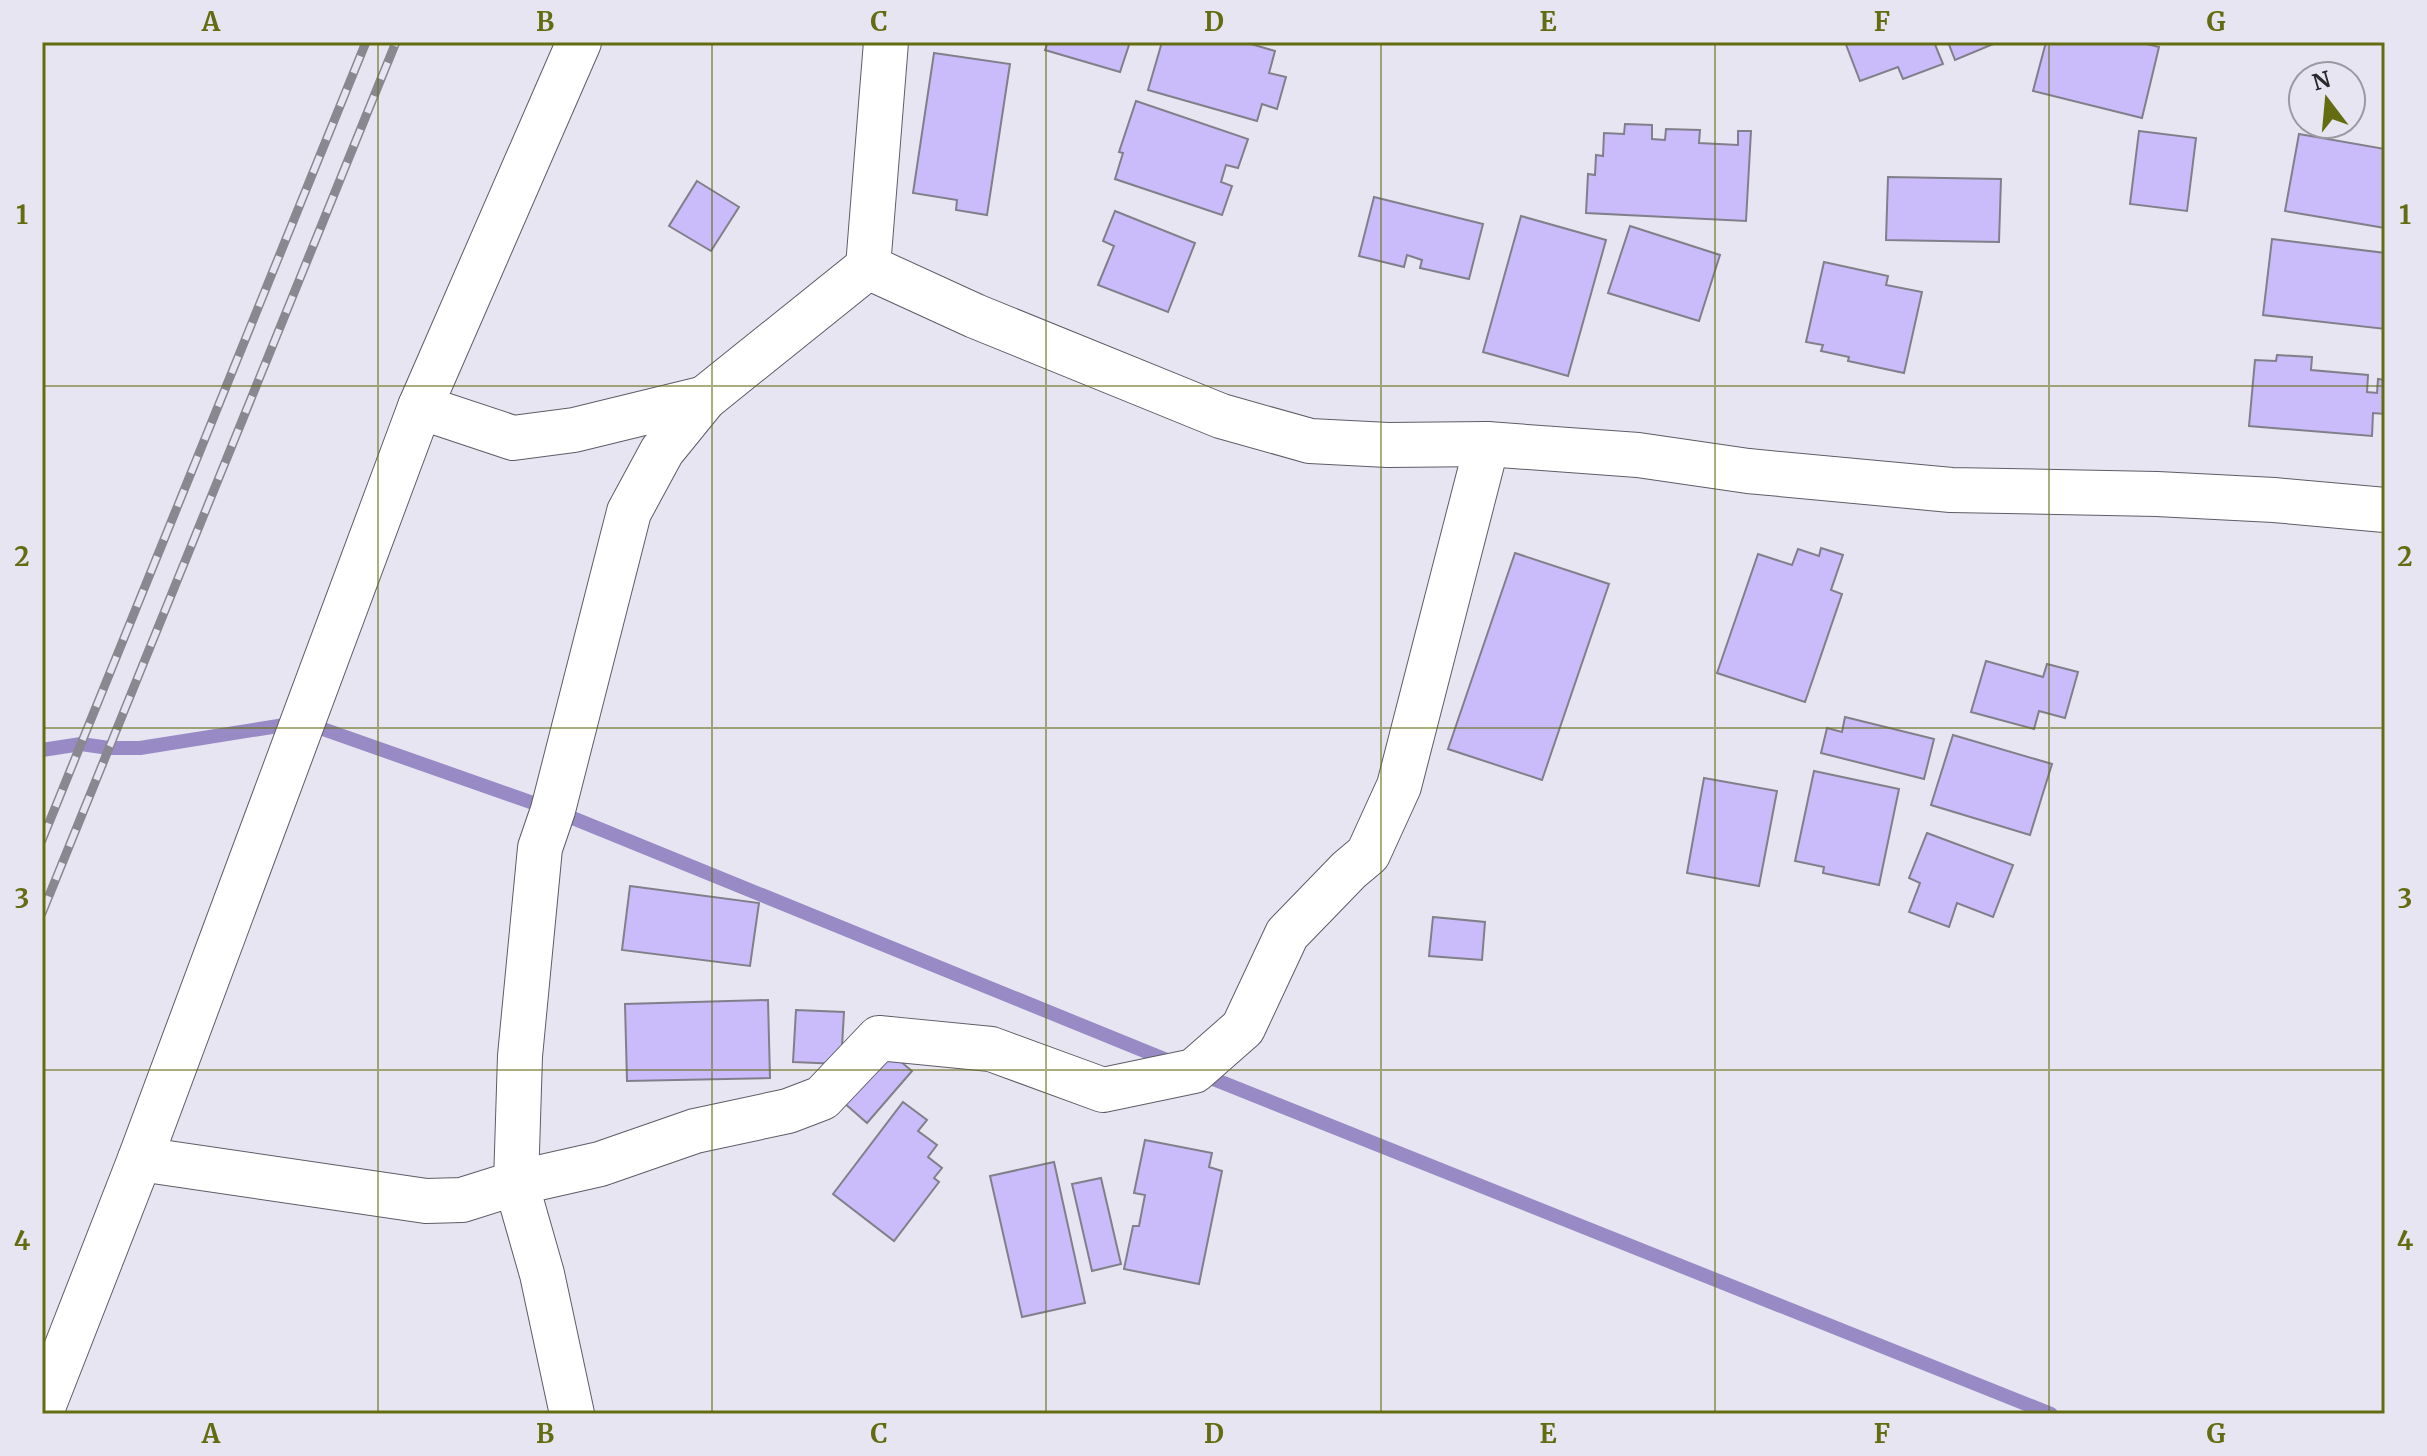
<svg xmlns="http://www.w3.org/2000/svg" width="2427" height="1456" font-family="Merriweather,serif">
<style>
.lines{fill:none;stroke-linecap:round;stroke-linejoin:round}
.stream{stroke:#988ac5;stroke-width:14}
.building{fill:#cabcfa;stroke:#817f8a;stroke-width:2}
.minor-casing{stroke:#5e5c66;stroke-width:46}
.minor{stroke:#fff;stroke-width:44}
.rail-casing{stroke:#898890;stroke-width:9}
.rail{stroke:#e7e5f1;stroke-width:6;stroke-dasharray:18;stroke-linecap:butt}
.grid{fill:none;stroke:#646c11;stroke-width:2;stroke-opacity:0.55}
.neatline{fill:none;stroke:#646c11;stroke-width:3}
.grid-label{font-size:26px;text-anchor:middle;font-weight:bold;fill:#646c11}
</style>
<rect width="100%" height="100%" fill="#e7e5f1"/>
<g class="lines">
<g class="stream">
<polyline points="42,750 81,744 109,748 140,748 303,722 553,810 1174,1063"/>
<polyline points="1201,1074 2051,1414"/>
</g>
</g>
<g class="building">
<polygon points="1048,42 1130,42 1120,72 1045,50"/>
<polygon points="1162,42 1244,42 1275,51 1269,73 1286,77 1277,109 1262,104 1257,121 1148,90"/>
<polygon points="1845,42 1934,42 1943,64 1903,79 1898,67 1860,81"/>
<polygon points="1948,42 1998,42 1955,60"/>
<polygon points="2046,42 2138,42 2159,47 2142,118 2033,91"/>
<polygon points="934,53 1010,64 987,215 956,210 957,200 913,193"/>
<polygon points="1136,101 1248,139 1238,168 1226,165 1221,182 1232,186 1222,215 1115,179 1123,153 1119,152"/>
<polygon points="1625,124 1652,125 1652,139 1665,140 1666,129 1700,130 1699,143 1738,145 1738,131 1751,131 1746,221 1586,213 1588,174 1595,175 1596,155 1603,156 1604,133 1624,134"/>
<polygon points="2139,131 2196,138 2187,211 2130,204"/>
<polygon points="2299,134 2385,149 2385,228 2285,211"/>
<polygon points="1888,177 2001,179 1999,242 1886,240"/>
<polygon points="697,181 739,207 711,251 669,226"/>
<polygon points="1374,197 1483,224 1469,279 1420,268 1422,260 1407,255 1404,267 1359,256"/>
<polygon points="1115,211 1195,243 1168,312 1098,285 1114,246 1103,241"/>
<polygon points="1521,216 1606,240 1568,376 1483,352"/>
<polygon points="1630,226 1720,255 1699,321 1608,293"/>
<polygon points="2272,239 2385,253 2385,329 2263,315"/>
<polygon points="1824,262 1888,276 1886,285 1922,292 1904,373 1848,361 1849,357 1821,351 1823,345 1806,342"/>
<polygon points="2277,355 2312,357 2311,370 2368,375 2367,392 2377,393 2378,379 2385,380 2385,414 2373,413 2372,436 2249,426 2255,360 2276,361"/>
<polygon points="1821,548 1843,555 1831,590 1842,594 1805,702 1717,673 1758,554 1792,565 1798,549 1819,556"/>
<polygon points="1515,553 1609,584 1542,780 1448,749"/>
<polygon points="1986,661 2043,677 2047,664 2078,672 2065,718 2039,711 2034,729 1971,712"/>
<polygon points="1845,717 1934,739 1924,779 1821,753 1827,728 1842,732"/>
<polygon points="1953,735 2052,764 2030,835 1931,805"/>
<polygon points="1814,771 1899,789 1879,885 1823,873 1824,867 1795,861"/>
<polygon points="1704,778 1777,791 1759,886 1687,873"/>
<polygon points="1927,833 2013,865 1993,917 1957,903 1949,927 1909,912 1920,883 1909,878"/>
<polygon points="630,886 759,903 750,966 622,950"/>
<polygon points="1433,917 1485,922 1482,960 1429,956"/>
<polygon points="768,1000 770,1078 627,1081 625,1004"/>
<polygon points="796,1010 844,1012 841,1064 793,1062"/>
<polygon points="887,1050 912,1071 867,1123 843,1102"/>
<polygon points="903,1102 927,1120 918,1131 937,1145 928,1157 942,1168 934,1178 939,1182 894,1241 833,1194"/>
<polygon points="1145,1140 1212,1153 1209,1167 1222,1171 1199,1284 1124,1269 1133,1226 1139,1226 1145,1195 1134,1193"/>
<polygon points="1054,1162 1085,1303 1022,1317 990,1176"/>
<polygon points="1101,1178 1121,1264 1092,1271 1072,1184"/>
</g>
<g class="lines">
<g class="minor-casing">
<g id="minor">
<polyline points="886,42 868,267 975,316 1221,416 1310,441 1388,445 1487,444 1638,455 1748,471 1951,490 2157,494 2274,500 2385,510"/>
<polyline points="420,407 513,438 574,430 705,398"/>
<polyline points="140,1159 426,1201 462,1200 516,1183 600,1164 695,1131 788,1111 822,1098 879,1038 991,1049 1103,1090 1194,1071 1243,1028 1287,934 1349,870 1368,854 1399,786 1487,444"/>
<polyline points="42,1410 140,1159 420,407 579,42"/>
<polyline points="572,1414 542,1274 516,1183 520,1056 540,848 553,810 629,512 662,451 705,398 868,267"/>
</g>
</g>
<use href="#minor" class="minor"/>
<g class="rail-casing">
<g id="rail">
<polyline points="42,840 366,42"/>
<polyline points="42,913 396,42"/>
</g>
</g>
<use href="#rail" class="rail"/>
</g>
<path class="grid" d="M378 42V1414M712 42V1414M1046 42V1414M1381 42V1414M1715 42V1414M2049 42V1414M42 386H2385M42 728H2385M42 1070H2385"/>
<rect width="2427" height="1456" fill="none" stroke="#e7e5f1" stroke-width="88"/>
<g transform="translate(2327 100) rotate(344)"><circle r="38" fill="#e7e5f1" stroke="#9b99a3" stroke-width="2"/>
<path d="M0-6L14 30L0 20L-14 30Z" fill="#646c11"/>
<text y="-12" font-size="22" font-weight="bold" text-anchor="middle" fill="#29282d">N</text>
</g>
<rect x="44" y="44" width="2339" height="1368" class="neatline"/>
<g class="grid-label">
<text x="211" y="31">A</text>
<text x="545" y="31">B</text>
<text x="879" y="31">C</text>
<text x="1214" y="31">D</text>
<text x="1548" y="31">E</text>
<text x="1882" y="31">F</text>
<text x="2216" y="31">G</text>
<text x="22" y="224">1</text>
<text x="2405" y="224">1</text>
<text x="22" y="566">2</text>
<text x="2405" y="566">2</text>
<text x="22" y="908">3</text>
<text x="2405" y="908">3</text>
<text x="22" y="1250">4</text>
<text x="2405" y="1250">4</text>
<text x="211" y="1443">A</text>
<text x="545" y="1443">B</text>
<text x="879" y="1443">C</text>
<text x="1214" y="1443">D</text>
<text x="1548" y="1443">E</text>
<text x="1882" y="1443">F</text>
<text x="2216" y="1443">G</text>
</g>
</svg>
